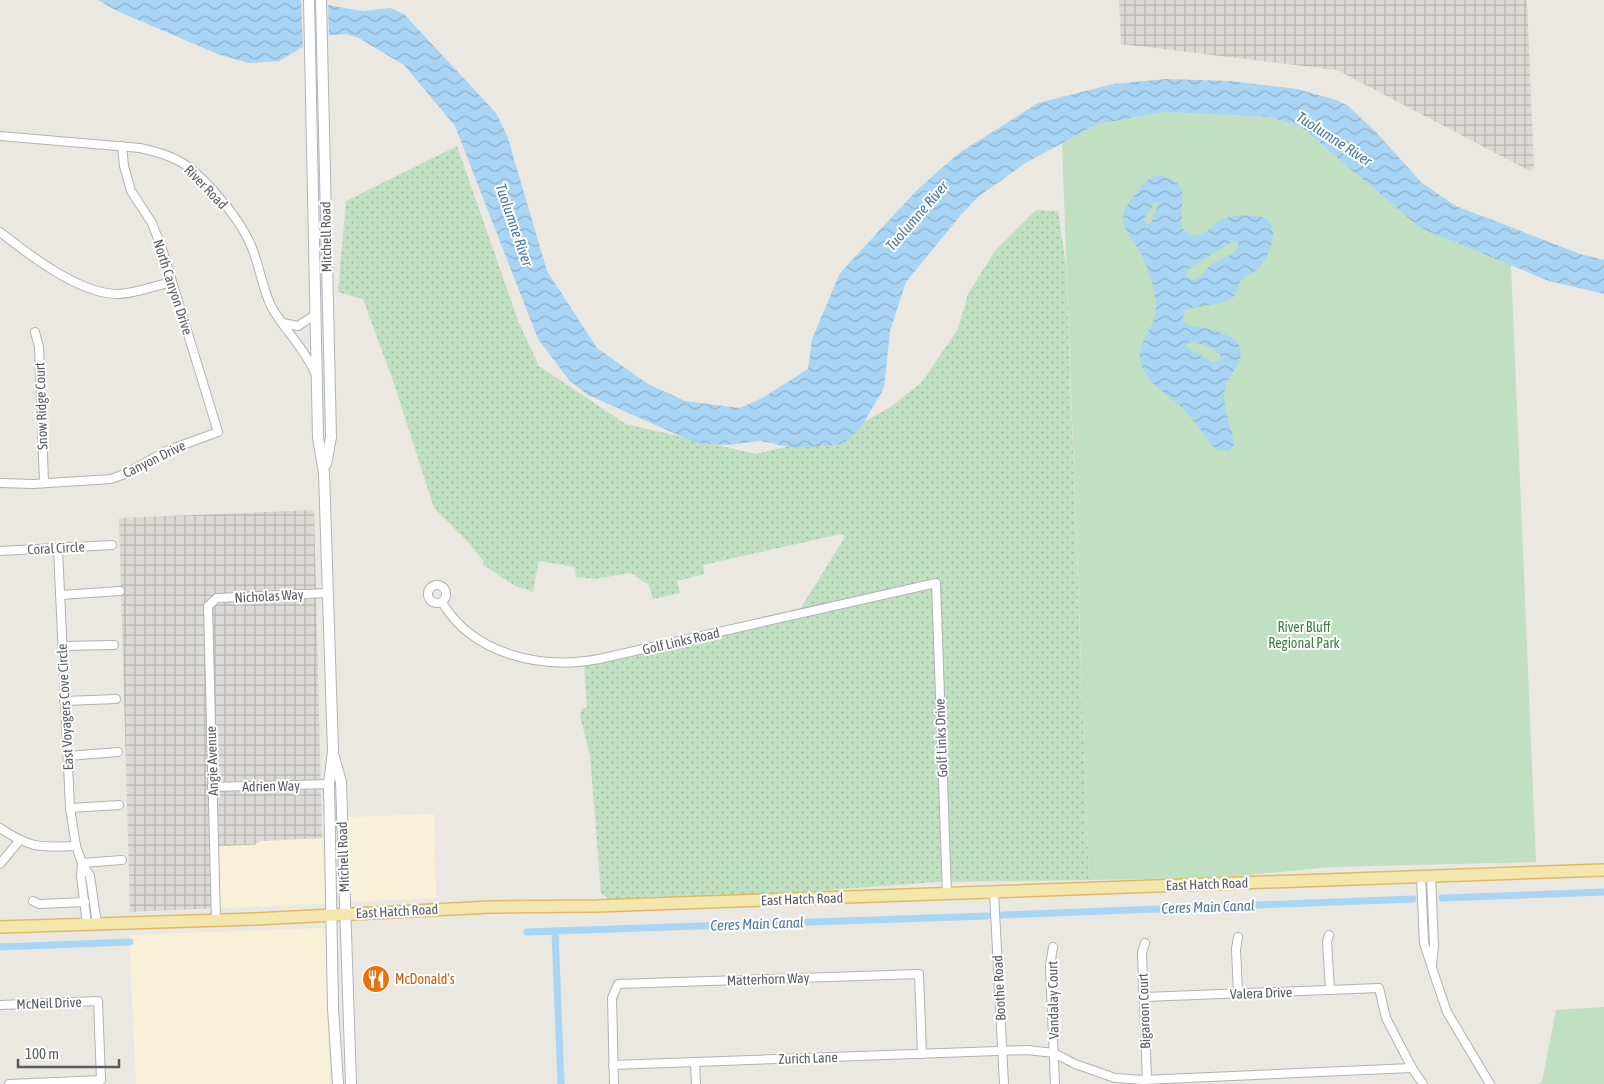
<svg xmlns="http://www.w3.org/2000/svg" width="1604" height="1084" font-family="'Asap Condensed',sans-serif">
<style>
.commercial{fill:#f9f0d9}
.industrial{fill:url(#industrial-grid)}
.grass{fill:url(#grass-dots)}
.park{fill:#c1e0c1}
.water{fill:url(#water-waves);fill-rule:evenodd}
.pier{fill:#ebe8e1}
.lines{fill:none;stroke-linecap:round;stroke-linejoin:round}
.canal{stroke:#a9d5f4;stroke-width:7}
.minor-casing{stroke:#afb2b5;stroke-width:10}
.secondary-casing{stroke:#b1b4b7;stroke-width:12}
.primary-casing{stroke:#dfba67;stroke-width:14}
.minor{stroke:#fff;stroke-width:8}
.secondary{stroke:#fff;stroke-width:10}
.primary{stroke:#f4e7ad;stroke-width:11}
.labels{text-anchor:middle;stroke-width:4;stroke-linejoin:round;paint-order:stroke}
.street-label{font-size:14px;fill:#5a5d60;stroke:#fff}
.park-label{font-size:14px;fill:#3e7b3f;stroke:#fff}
.food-label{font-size:14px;fill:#c56008;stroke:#fff;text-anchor:start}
.water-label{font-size:15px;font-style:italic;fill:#4977a3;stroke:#fff}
</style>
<defs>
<pattern id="industrial-grid" width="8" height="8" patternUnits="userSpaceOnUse" patternTransform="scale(1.25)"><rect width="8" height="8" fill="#dcdad6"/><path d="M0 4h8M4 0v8" fill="none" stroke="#b5b4b1"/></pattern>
<pattern id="grass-dots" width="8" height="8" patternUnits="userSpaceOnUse" patternTransform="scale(1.25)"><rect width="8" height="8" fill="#c1e0c1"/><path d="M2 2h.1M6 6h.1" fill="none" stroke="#a0b9a0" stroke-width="1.8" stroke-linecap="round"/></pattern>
<pattern id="water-waves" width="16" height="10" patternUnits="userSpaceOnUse" patternTransform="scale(1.25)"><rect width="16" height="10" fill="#a9d5f4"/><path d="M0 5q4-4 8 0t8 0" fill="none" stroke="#8db0c9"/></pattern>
</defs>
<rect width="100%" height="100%" fill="#ebe8e1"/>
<g class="commercial">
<polygon points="434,814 436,898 350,902 348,817"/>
<polygon points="322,838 326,904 220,908 217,846 254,845 261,841"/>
<polygon points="325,928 330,1084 136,1084 129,935"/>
</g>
<g class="industrial">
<polygon points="1119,0 1527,0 1534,168 1530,171 1337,70 1121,44"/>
<polygon points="314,510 322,838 261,841 254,845 217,846 220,908 130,912 119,518"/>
</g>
<polygon class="grass" points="457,146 519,323 539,366 626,424 756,454 843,433 889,408 921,383 958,329 968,294 994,252 1036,210 1058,211 1066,266 1089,880 938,882 800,892 611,901 601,893 590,755 580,716 582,708 587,708 584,665 794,619 845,537 841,534 703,565 704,574 677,581 680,593 653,599 649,585 631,573 594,579 576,577 575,567 539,561 533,592 515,586 482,564 484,562 469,543 434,508 393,381 363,299 338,292 346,201"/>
<g class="park">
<polygon points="1163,112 1270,117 1301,127 1420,228 1511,265 1536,862 1331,867 1217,878 1089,880 1062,143 1098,124"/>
<polygon points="1604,1007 1604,1084 1539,1084 1542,1082 1556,1010"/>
</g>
<g class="water">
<polygon points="98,0 298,0 363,11 390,8 404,14 496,113 507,135 547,271 597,348 648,384 685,401 740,408 764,397 808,369 812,339 840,273 918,189 959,153 1038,103 1113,84 1166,79 1230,81 1297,89 1336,100 1347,105 1375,131 1422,183 1456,206 1580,254 1604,260 1604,294 1549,281 1420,228 1301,127 1289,123 1270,117 1163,112 1098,124 1027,162 979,196 960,216 906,282 890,331 884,388 861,427 844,444 794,448 761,441 727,445 696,443 588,395 569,380 538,339 455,126 404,65 359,38 346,34 321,36 279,61 249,63 220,55 117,11"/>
<path d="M1159 175C1195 185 1178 199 1182 228L1190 235C1205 237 1207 229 1219 221 1228 215 1250 214 1261 217 1283 221 1270 257 1259 268 1254 274 1244 275 1240 281 1237 287 1238 293 1232 298 1224 305 1199 306 1187 309L1184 311 1183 322 1188 325C1206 329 1250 332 1239 361 1235 370 1228 378 1225 388 1221 408 1233 426 1234 445L1229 451 1216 450C1205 436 1195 421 1183 409 1170 396 1147 383 1141 365 1134 343 1157 327 1156 307 1156 291 1149 271 1142 256 1137 243 1121 231 1123 216 1124 207 1131 200 1136 193 1143 184 1147 177 1159 175ZM1155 202 1159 203 1151 223 1145 225 1144 219ZM1234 241 1239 245C1236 256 1220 257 1212 264 1205 270 1202 276 1194 280L1186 276 1188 269ZM1194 342 1213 349 1221 356 1220 360 1213 362 1186 347 1187 343Z"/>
</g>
<polygon class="pier" points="301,0 328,3 329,38 322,39 303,50"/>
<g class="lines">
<g class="canal">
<polyline points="1442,898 1604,892"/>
<polyline points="1003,915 1413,899"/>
<polyline points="555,931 561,1084"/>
<polyline points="527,932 987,916"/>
<polyline points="0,947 130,942"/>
</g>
<g class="minor-casing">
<g id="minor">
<path d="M0 136 140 148C154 151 166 154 179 161 203 174 237 216 249 241 259 261 261 285 271 306 284 330 304 347 315 373"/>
<path d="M0 232C29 255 81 295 119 294 136 293 154 286 172 282"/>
<polyline points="283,323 298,326 316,314"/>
<polyline points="35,332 39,347 44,482"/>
<polyline points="0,483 33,484 111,479 127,473 166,451 218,432 163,252 152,223 131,191 124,166 122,146"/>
<polyline points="58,549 70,808 76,846 82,863 90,876 97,924"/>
<polyline points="0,551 112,545"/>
<circle cx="437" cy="594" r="9"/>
<polyline points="60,595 120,591"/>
<path d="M442 602C473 655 542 670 599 659L936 583 947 894"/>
<polyline points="62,646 114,645"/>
<polyline points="64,701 116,699"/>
<polyline points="68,756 118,752"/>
<polyline points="212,787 329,784"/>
<polyline points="70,808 119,805"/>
<path d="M0 828C31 849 40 847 76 846"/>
<polyline points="82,863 81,877 87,924"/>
<polyline points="82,863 122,860"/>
<polyline points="0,864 19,841"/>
<polyline points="1431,876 1434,946 1432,964"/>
<polyline points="1421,877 1424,943 1432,968 1447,1012 1490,1084"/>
<polyline points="994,892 1004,1084"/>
<polyline points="33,901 39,904 85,902"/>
<polyline points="216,921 208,606 217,598 328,593"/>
<polyline points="1329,935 1327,942 1330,990"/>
<polyline points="1238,937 1236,949 1238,994"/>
<polyline points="1145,943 1142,953 1147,1079"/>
<polyline points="1053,947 1050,966 1055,1084"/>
<polyline points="1144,997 1379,988 1386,1018 1412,1068 1423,1084"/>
<polyline points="0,1005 98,1001 101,1080 9,1084"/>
<polyline points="695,1062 696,1084"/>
<polyline points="613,1065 1027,1050 1054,1053 1075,1064 1115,1078 1143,1080 1412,1068"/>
<polyline points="614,1084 612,998 618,984 919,974 922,1054"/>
</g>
</g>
<g class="secondary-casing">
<g id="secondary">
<polyline points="309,0 318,437 324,473 333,751 329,784 333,1008 338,1084"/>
<polyline points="321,0 331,437 326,464"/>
<polyline points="334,757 341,782 351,1084"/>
</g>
</g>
<g class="primary-casing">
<polyline id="primary" points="0,927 255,919 491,907 597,906 1604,870"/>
</g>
<use href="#minor" class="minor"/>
<use href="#secondary" class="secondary"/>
<use href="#primary" class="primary"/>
</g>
<defs>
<g id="restaurant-disc" transform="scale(1.4375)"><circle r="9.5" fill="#e8710a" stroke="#fff"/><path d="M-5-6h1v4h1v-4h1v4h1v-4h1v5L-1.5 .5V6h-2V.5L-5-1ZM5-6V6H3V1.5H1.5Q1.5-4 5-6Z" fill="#fff"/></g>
</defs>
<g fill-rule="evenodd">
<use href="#restaurant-disc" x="376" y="979"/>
</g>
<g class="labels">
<g class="street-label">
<text transform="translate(206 187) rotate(46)" y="5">River Road</text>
<text transform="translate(326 237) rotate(-91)" y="5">Mitchell Road</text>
<text transform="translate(173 287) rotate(72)" y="5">North Canyon Drive</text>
<text transform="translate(41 406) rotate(-92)" y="5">Snow Ridge Court</text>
<text transform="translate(154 459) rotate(-26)" y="5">Canyon Drive</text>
<text transform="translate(56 548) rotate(-3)" y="5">Coral Circle</text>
<text transform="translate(269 596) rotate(-3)" y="5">Nicholas Way</text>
<text transform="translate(681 641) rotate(-13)" y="5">Golf Links Road</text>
<text transform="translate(65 707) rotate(-93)" y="5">East Voyagers Cove Circle</text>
<text transform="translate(941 738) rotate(-92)" y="5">Golf Links Drive</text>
<text transform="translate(212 761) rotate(-92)" y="5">Angie Avenue</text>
<text transform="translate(271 786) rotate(-1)" y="5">Adrien Way</text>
<text transform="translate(343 857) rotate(-92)" y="5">Mitchell Road</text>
<text transform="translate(1207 884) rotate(-2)" y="5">East Hatch Road</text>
<text transform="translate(802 899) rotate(-2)" y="5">East Hatch Road</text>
<text transform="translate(397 911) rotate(-3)" y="5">East Hatch Road</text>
<text transform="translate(768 979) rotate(-2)" y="5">Matterhorn Way</text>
<text transform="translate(999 988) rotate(-93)" y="5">Boothe Road</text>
<text transform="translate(1261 993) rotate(-2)" y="5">Valera Drive</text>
<text transform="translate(1053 1000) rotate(-91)" y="5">Vandalay Court</text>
<text transform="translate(49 1003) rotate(-2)" y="5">McNeil Drive</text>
<text transform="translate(1144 1011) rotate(-92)" y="5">Bigaroon Court</text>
<text transform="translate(808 1058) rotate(-2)" y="5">Zurich Lane</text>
</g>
<g class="park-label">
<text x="1304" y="632">River Bluff<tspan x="1304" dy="16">Regional Park</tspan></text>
</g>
<g class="food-label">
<text x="395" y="984">McDonald's</text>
</g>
<g class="water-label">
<text transform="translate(1334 139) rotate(33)" y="5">Tuolumne River</text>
<text transform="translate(917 216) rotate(-49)" y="5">Tuolumne River</text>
<text transform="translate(514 225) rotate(71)" y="5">Tuolumne River</text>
<text transform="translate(1208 907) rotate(-2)" y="5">Ceres Main Canal</text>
<text transform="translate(757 924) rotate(-2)" y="5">Ceres Main Canal</text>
</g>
</g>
<path d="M18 1059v8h101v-8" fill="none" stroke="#5a5d60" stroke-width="2.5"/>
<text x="25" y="1059" font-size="15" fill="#5a5d60" stroke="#ffffff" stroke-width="4" paint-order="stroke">100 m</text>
</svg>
